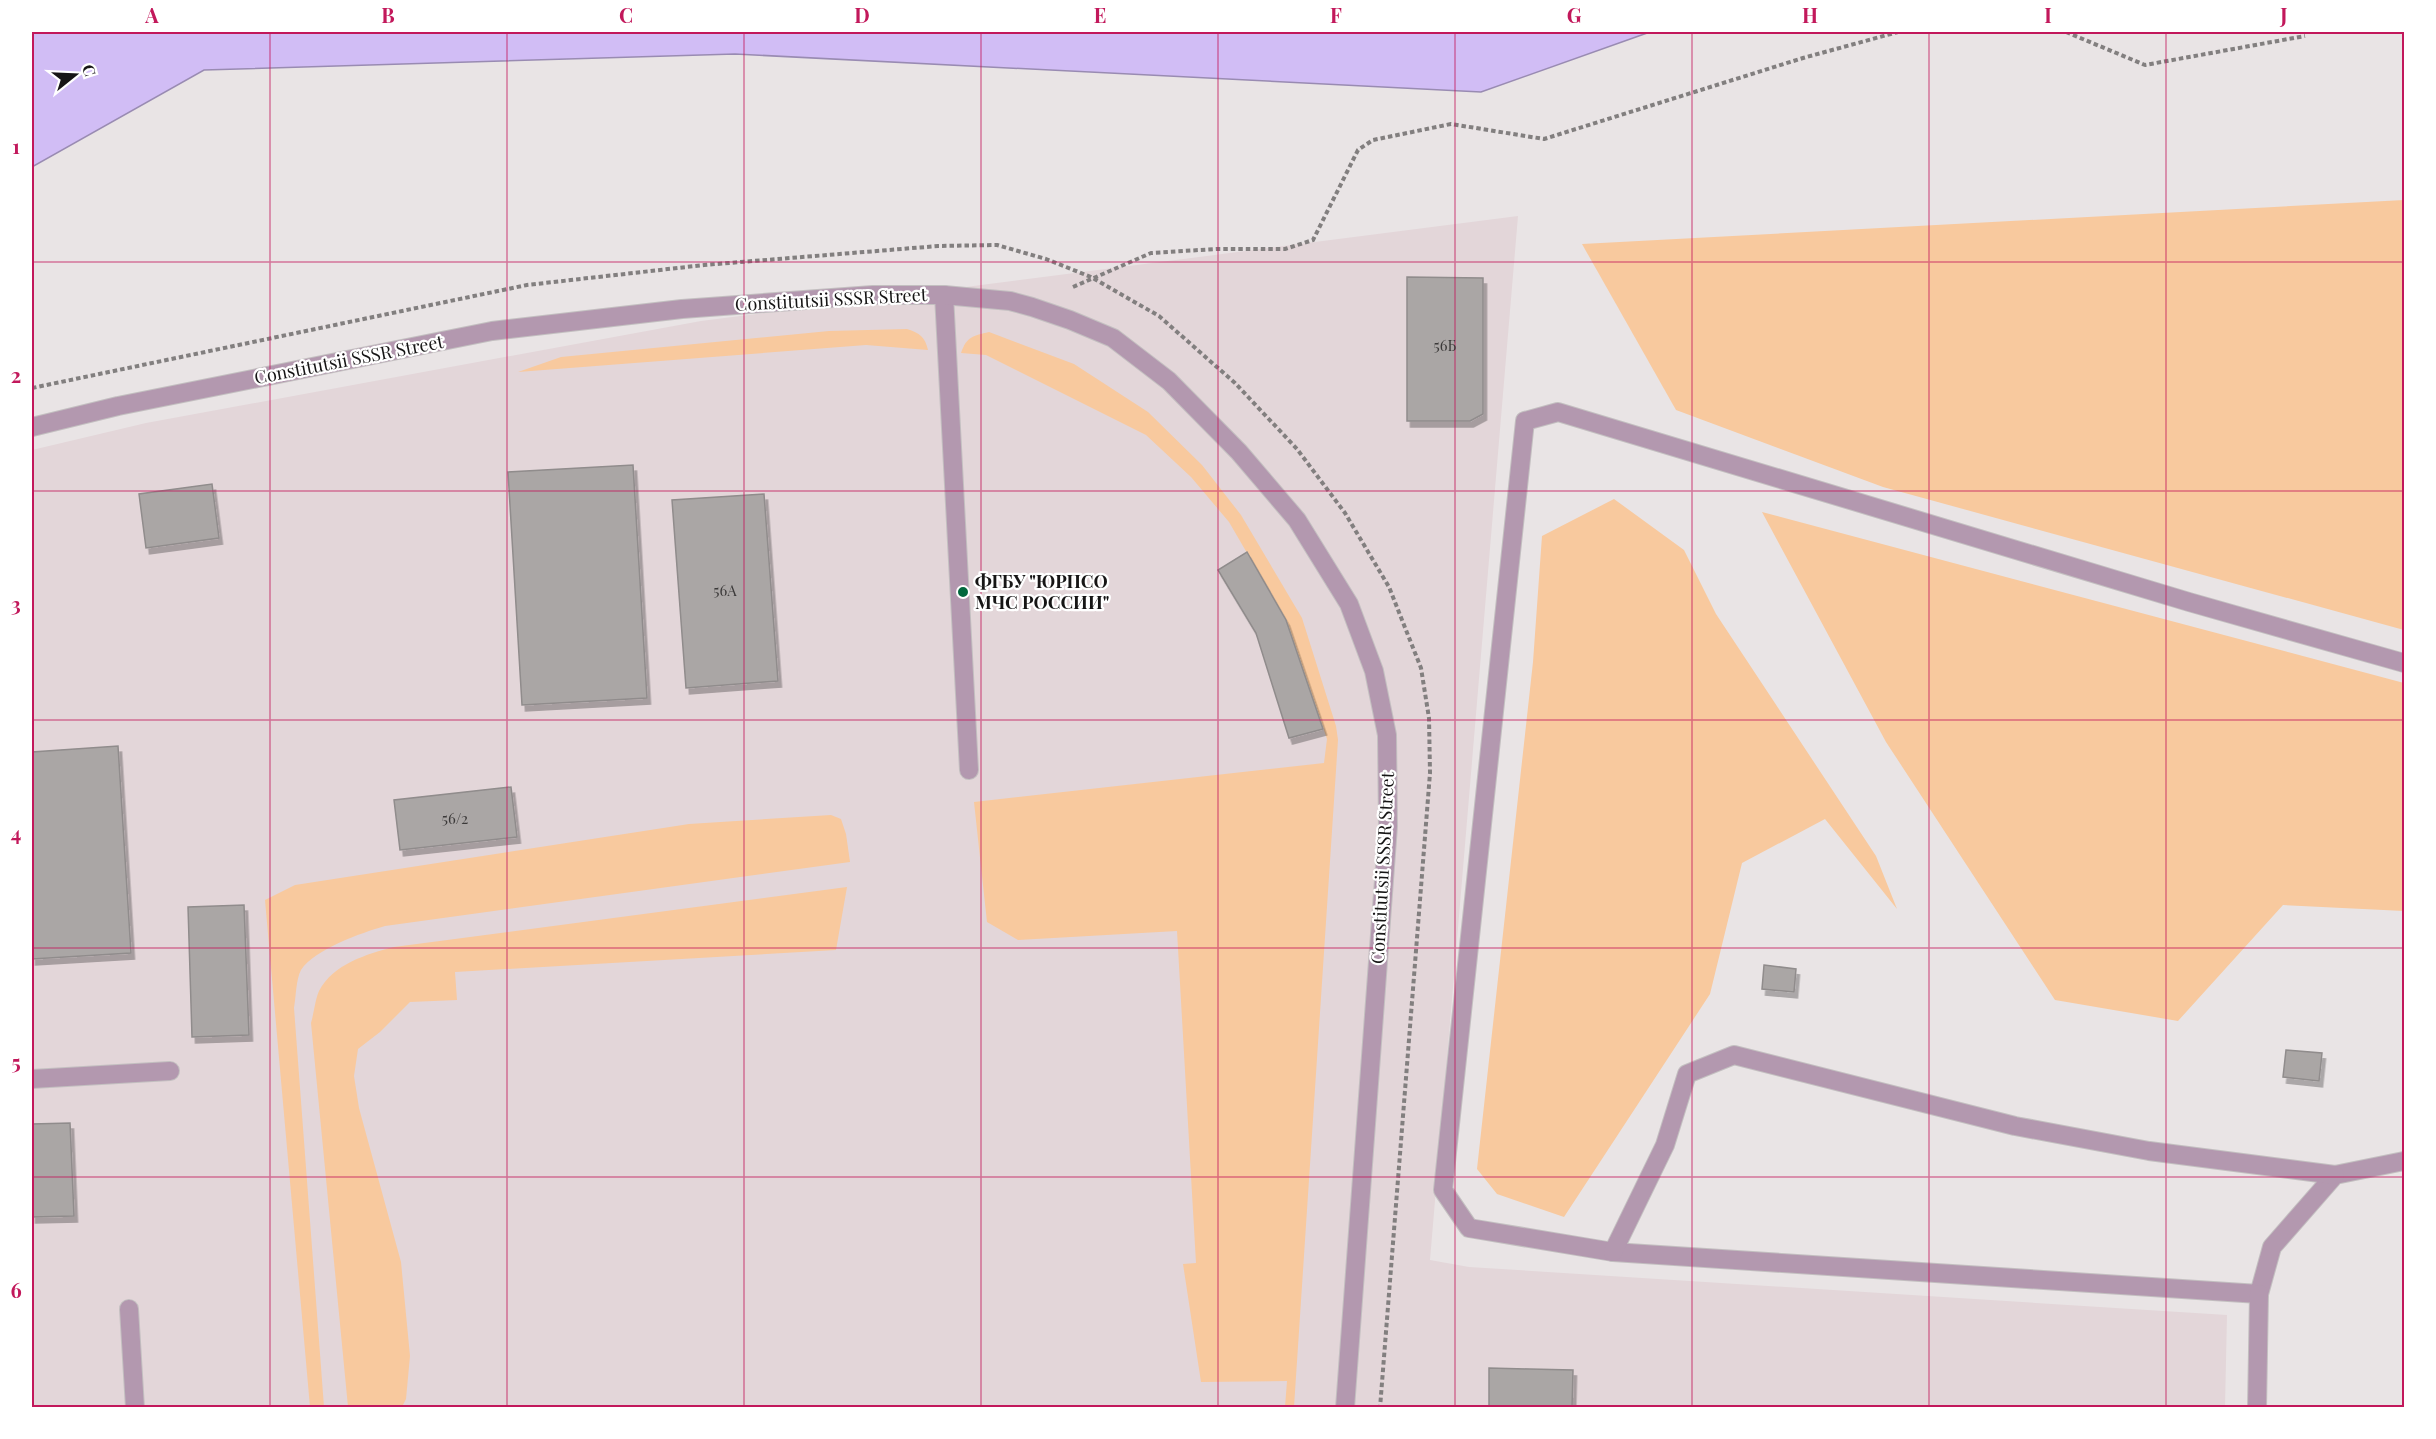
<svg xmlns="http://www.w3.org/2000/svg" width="2436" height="1439" font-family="'Playfair Display',serif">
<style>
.built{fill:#e3d6d9}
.green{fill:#f8c99e}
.water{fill:#d1bdf5;stroke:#998bb2;stroke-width:1.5}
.building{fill:#aaa6a5;stroke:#908c8c;stroke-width:1.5;filter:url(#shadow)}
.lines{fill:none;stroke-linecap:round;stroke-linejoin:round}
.service-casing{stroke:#c3bfc0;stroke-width:20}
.minor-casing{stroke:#c3bfc0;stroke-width:20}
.path{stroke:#827f7f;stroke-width:4;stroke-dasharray:4.5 3;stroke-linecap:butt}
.service{stroke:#b398af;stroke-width:18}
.minor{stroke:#b398af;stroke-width:18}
.grid{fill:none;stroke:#c2185b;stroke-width:1.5;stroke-opacity:0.55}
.poi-dot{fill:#01673d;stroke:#fff;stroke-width:2}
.labels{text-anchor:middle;stroke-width:4.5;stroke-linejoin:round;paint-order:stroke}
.number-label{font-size:15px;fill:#3b3939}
.street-label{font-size:18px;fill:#161515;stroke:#fff}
.poi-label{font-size:18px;font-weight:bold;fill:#161515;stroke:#fff;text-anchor:start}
.neatline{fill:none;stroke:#c2185b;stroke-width:2}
.grid-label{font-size:20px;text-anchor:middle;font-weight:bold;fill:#c2185b}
</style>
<defs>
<filter id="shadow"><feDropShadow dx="3.5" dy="6" stdDeviation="0" flood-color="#0004"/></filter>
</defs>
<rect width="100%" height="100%" fill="#e9e4e5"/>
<polygon class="built" points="1518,216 1430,1260 1469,1267 2227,1315 2225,1407 32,1407 32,450 146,423 701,321"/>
<g class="green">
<polygon points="2404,200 2404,630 1883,487 1676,410 1582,244"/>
<path d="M907 329C920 333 925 337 928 350L866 345 518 372 561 357 829 331Z"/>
<path d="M989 332 1074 364 1148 412 1202 465 1241 515 1302 618 1336 726 1338 740 1294 1407H1285L1287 1381 1201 1382 1183 1264 1196 1263 1177 931 1018 940 987 922 974 802 1324 763 1327 739 1286 620 1229 522 1191 477 1146 435 986 355 961 353C967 336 973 336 989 332Z"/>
<polygon points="1614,499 1684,550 1716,614 1876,856 1897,909 1825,819 1742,863 1710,994 1564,1217 1497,1194 1477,1169 1533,662 1542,536"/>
<polygon points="1762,512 2404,683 2404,911 2283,905 2178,1021 2055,1000 1886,742"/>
<path d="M831 815 841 819 846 834 850 862 385 926C361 933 315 949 301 970 296 979 296 997 294 1008L324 1407H310L265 900 295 885 689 824Z"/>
<path d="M847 887 836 950 455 972 457 1000 410 1002 380 1032 358 1049 354 1076 359 1108 401 1262 410 1356 406 1399 402 1407H348L311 1023C314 1013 315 1000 319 991 333 964 367 954 394 947Z"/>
</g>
<polygon class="water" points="32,32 1650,32 1481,92 735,54 204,70 32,167"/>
<g class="building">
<polygon points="1407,277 1483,278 1483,414 1470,421 1407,421"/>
<polygon points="633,465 647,698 522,705 508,472"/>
<polygon points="212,484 219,538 146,548 139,494"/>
<polygon points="764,494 778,681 686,688 672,500"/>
<polygon points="1247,552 1286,620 1323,729 1289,738 1256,633 1218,570"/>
<polygon points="118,746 131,953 32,959 32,752"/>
<polygon points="511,787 517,837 400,850 394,800"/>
<polygon points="244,905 249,1035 192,1037 188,907"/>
<polygon points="1764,965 1796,969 1794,992 1762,989"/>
<polygon points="2286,1050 2322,1053 2319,1081 2283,1077"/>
<polygon points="70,1123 74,1216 32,1217 32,1124"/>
<polygon points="1489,1368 1573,1370 1572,1408 1489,1408"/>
</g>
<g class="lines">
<g class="service-casing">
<g id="service">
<polyline points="944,295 969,770"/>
<polyline points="2404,663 2189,602 1558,412 1525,421 1443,1190 1469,1228 1613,1252 2259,1294 2272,1247 2335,1175 2404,1161"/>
<polyline points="32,1079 170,1071"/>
<polyline points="1613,1252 1665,1145 1687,1074 1734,1055 2015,1126 2149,1151 2335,1175"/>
<polyline points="129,1309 135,1408"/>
<polyline points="2257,1408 2259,1294"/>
</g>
</g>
<g class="minor-casing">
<polyline id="minor" points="32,427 118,406 492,331 682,309 873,295 944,295 1010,301 1032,307 1070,320 1113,338 1169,381 1239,452 1297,520 1349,604 1374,671 1387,735 1388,826 1345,1408"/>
</g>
<g class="path">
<polyline points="2066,32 2145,65 2305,36"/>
<polyline points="1073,287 1151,253 1216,249 1285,249 1313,240 1358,150 1373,140 1451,124 1544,139 1803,58 1898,32"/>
<polyline points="32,388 527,285 704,265 938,246 997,245 1046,259 1091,277 1159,316 1235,383 1297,449 1345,513 1389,587 1421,668 1429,718 1430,773 1380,1408"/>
</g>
<use href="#service" class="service"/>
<use href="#minor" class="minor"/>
</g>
<path class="grid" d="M270 32V1408M507 32V1408M744 32V1408M981 32V1408M1218 32V1408M1455 32V1408M1692 32V1408M1929 32V1408M2166 32V1408M32 262H2404M32 491H2404M32 720H2404M32 948H2404M32 1177H2404"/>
<circle class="poi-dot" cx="963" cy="592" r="6"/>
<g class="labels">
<g class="number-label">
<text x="1445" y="351">56Б</text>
<text x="725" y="596">56А</text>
<text x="455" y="824">56/2</text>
</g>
<g class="street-label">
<text transform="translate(831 300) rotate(-3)" y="6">Constitutsii SSSR Street</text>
<text transform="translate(349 360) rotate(-11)" y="6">Constitutsii SSSR Street</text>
<text transform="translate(1383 868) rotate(-87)" y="6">Constitutsii SSSR Street</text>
</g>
<g class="poi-label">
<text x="975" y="588">ФГБУ "ЮРПСО<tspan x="975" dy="21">МЧС РОССИИ"</tspan></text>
</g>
</g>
<rect width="2436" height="1439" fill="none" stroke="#ffffff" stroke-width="66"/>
<g transform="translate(75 75) rotate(72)" stroke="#ffffff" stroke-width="4.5" paint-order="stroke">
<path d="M0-4.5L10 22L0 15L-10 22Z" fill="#161515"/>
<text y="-9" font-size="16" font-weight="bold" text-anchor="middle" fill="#161515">С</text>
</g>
<rect x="33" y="33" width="2370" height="1373" class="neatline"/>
<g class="grid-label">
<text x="152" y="23">A</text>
<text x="388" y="23">B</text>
<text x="626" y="23">C</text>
<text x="862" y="23">D</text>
<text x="1100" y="23">E</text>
<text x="1336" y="23">F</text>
<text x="1574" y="23">G</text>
<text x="1810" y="23">H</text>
<text x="2048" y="23">I</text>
<text x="2284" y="23">J</text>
<text x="16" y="154">1</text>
<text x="16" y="383">2</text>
<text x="16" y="612">3</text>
<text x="16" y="841">4</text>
<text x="16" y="1070">5</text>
<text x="16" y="1298">6</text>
</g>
</svg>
